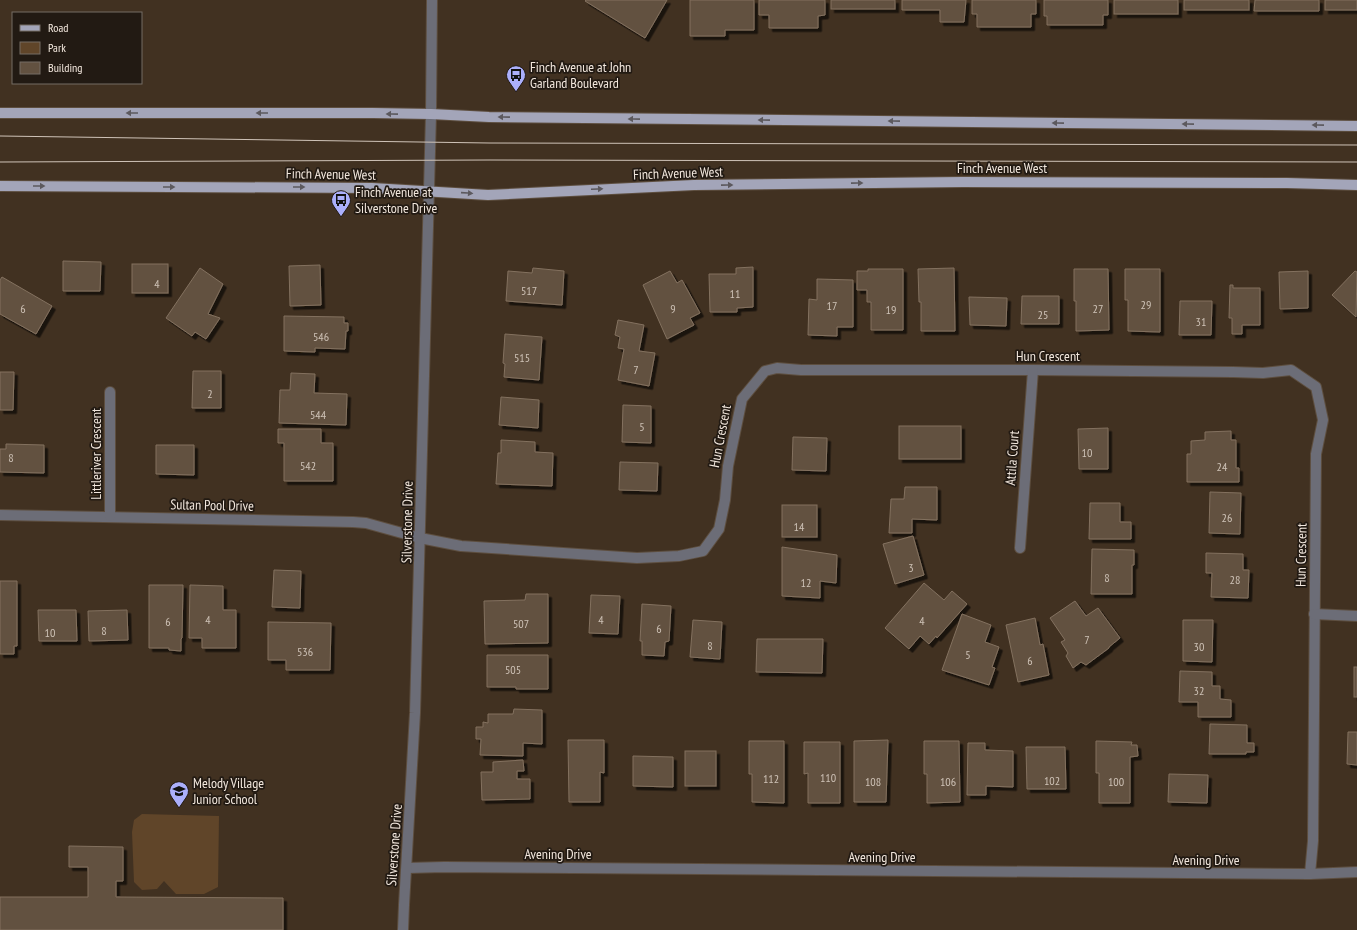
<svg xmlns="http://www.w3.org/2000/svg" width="1357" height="930" font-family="'PT Sans Narrow',sans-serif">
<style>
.green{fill:#604529}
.building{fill:#625140;stroke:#83715f;filter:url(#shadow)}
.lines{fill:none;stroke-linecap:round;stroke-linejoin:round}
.minor-casing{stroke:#5d4e3f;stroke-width:12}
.major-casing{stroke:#5d4e3f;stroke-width:12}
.minor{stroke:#6c6d77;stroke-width:10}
.major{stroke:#a3a5b9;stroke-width:10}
.tram{stroke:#cfc3b8;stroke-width:1}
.oneway{fill:#5c595e}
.labels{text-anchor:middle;stroke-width:3.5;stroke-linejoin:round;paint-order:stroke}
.number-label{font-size:12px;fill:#cec2b6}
.poi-label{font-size:14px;fill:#f2e7dd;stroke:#221a13;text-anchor:start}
.street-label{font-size:14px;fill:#f2e7dd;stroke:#221a13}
</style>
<defs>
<filter id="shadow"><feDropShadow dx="3.5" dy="3.5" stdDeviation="0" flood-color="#0009"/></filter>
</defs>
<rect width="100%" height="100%" fill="#413121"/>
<polygon class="green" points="142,814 219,816 218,887 204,894 176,894 164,881 157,889 142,890 134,882 132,832 134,820"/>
<g class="building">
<polygon points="586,0 667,0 645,38 585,1"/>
<polygon points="690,0 754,0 754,30 725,30 725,36 690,36"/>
<polygon points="759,0 825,0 825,15 818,16 818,28 769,28 769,15 759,15"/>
<rect x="831" y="0" width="64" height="9"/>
<polygon points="902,0 966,0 964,22 940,22 940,10 902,10"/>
<polygon points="972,0 1036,0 1036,14 1031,14 1031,27 977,27 977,14 972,14"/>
<polygon points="1044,0 1108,0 1108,15 1103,15 1103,25 1047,25 1047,16 1044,16"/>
<rect x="1114" y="0" width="64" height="14"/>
<rect x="1184" y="0" width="65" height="10"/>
<polygon points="1255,0 1319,0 1319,11 1254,11"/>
<rect x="1325" y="0" width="32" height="10"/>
<polygon points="63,261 101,262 100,291 63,291"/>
<rect x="132" y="264" width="36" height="29"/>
<polygon points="320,265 321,305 290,306 289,266"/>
<polygon points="753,267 753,307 737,308 737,312 710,312 709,274 736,274 736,268"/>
<polygon points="200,268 223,284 208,314 220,318 206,339 195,332 192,336 166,318"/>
<polygon points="533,268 564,271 562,305 506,301 508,271 532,273"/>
<polygon points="954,268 955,331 921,331 921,302 919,302 918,269"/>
<polygon points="868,269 903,269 903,330 871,330 871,302 867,302 867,290 857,290 857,271 868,271"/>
<polygon points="1074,269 1108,269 1109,330 1076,331 1076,301 1074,301"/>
<polygon points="1125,269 1160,269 1160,332 1128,331 1128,300 1125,300"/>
<polygon points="670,271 677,283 682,280 700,313 690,318 694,325 667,339 643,285"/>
<polygon points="1308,271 1308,308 1280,309 1279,272"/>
<polygon points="1355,271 1357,272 1356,317 1332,295"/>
<polygon points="2,277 52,306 36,334 0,314 0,280"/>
<polygon points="817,279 853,280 853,327 837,327 837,336 808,335 809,299 817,300"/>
<polygon points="1230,285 1233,285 1233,288 1260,288 1260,325 1242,325 1242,334 1232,334 1232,318 1229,318"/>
<polygon points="1022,296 1059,296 1059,324 1021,324"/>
<polygon points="969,297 1007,298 1006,326 970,325"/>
<polygon points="1180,301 1212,301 1211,335 1179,335"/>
<polygon points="284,316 344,317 344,323 348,323 348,331 346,331 345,349 315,348 315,352 284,351"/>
<polygon points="618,320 644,325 639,351 655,353 649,386 618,380 624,349 618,348 620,337 615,335"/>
<polygon points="505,334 542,337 539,380 504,377 505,364 503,363"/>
<polygon points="193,371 221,371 221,408 192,408"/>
<polygon points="0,372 14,372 13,410 0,410"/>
<polygon points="291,373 315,374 314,393 347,394 346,425 279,423 280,390 290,390"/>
<polygon points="501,397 539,400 538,428 499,425"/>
<polygon points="623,405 651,406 651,443 622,442"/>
<rect x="899" y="426" width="62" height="33"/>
<polygon points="1108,428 1108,469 1079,469 1078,429"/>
<polygon points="278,429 321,429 321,443 333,443 333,481 284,481 284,443 278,443"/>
<polygon points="1231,431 1231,440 1236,440 1236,468 1239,468 1239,482 1187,482 1187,454 1191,454 1191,441 1205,440 1205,432"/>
<polygon points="793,437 827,438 826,471 792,470"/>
<polygon points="501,440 535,442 535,452 553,453 552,486 496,484 498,453 501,453"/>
<polygon points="6,444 44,445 44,473 0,472 0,449 6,449"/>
<polygon points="156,445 194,445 194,475 156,474"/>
<polygon points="620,462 658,463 657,491 619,490"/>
<polygon points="905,487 937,487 937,520 912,519 912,533 889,533 891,499 904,499"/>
<polygon points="1210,492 1241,493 1240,534 1209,533"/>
<polygon points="1090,503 1120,503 1120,522 1131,522 1131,539 1089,539"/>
<rect x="782" y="505" width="35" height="32"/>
<polygon points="913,536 924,575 895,584 883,544"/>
<polygon points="782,547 837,555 836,583 820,581 820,598 782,596"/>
<polygon points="1092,549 1134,550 1134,565 1132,565 1132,594 1091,594"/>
<polygon points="1206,553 1243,554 1243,570 1249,570 1248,598 1211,597 1212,573 1206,573"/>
<polygon points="274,570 301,571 300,608 272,607"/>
<polygon points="0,581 17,581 17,646 14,646 14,654 0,654"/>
<polygon points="924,583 944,600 952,591 967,604 937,638 936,636 929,644 920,636 909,649 885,628"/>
<polygon points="149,585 183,585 182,638 181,639 181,651 169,650 169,648 149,648"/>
<polygon points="190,585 223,586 223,610 236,610 236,648 202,648 202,638 189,638"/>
<polygon points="526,594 548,594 548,643 485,644 484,601 525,600"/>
<polygon points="591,595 620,596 618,634 589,633"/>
<polygon points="1075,601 1086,616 1098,608 1120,638 1109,647 1109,648 1086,665 1081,662 1073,668 1066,656 1068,653 1061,642 1065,640 1050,618"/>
<polygon points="642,604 671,606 669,641 665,642 664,656 642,655 642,641 640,641"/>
<polygon points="38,610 76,610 77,641 39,641"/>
<polygon points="127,610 128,640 89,641 88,611"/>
<polygon points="962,614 991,625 985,642 999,647 992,667 995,668 989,685 942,670"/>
<polygon points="1035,618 1040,645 1043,644 1049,675 1018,682 1006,625"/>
<polygon points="693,620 722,622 720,659 690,657"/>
<polygon points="1183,620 1213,620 1212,662 1183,661"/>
<polygon points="268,622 331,623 330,670 286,670 286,660 268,660"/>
<polygon points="757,639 823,639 822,673 756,672"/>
<polygon points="487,655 548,655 548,689 516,689 516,687 487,687"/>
<rect x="1354" y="667" width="3" height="30"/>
<polygon points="1180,671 1212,672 1212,686 1220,686 1220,699 1231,700 1231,717 1198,717 1198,702 1179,702"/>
<polygon points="514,709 542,710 542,744 523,743 523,756 480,755 481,739 476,739 476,727 483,727 483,722 488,723 488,714 513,714"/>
<polygon points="1210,724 1247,725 1247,743 1254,743 1254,752 1246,752 1246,754 1209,754"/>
<polygon points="1348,732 1357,732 1357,765 1347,764"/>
<polygon points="568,740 604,740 604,773 600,772 600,802 569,802"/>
<polygon points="888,740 886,802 854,802 854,741"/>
<polygon points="749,741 784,741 784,803 752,802 752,774 749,774"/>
<polygon points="924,741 959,741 960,802 927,803 927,774 924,774"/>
<polygon points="1096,741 1132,742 1131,745 1137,745 1138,756 1130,757 1130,803 1099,803 1099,773 1096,773"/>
<polygon points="804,742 840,742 840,803 808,803 808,773 804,774"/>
<polygon points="968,743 985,743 985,750 1013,751 1013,787 986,786 986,795 967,795"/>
<polygon points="1026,747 1065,747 1066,789 1027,789"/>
<rect x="685" y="751" width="31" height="35"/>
<polygon points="633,756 673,757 673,787 633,786"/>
<polygon points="523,760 524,771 517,771 517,779 530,779 530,799 482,800 481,772 493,772 493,762"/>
<polygon points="1169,774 1208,775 1207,803 1168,802"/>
<polygon points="69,846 123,847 123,881 116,881 116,897 283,898 283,930 0,930 0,897 88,897 88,867 69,867"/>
</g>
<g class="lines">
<g class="minor-casing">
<g id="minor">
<polyline points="0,515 353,522 366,523 420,538 461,546 637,558 679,556 703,551 719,529 725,500 728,466 742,399 765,371 777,368 801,370 1033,370 1233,372 1263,373 1291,370 1316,387 1323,420 1316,454 1313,841 1310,874"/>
<polyline points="110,516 110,392"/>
<polyline points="1020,548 1033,370"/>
<polyline points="1314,614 1357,616"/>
<polyline points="407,868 444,867 1310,874 1357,872"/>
<polyline points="403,930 404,905 415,713 431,114 432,0"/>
</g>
</g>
<g class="major-casing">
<g id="major">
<polyline points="0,113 373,113 431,114 489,117 1357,126"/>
<polyline points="0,186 372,188 488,195 694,185 963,182 1287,183 1357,185"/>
</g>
</g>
<use href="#minor" class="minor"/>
<use href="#major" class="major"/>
<g class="tram">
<polyline points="0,136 489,143 1357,145"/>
<polyline points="0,162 489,160 1357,162"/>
</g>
</g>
<defs><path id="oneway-solid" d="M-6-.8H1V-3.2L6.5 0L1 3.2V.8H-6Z"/></defs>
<g class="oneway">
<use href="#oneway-solid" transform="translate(132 113) rotate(-180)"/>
<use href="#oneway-solid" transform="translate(262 113) rotate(-180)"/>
<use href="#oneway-solid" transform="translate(392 114) rotate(-179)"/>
<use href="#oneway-solid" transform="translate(504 117) rotate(-179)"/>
<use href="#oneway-solid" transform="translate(634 119) rotate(-179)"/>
<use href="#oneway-solid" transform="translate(764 120) rotate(-179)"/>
<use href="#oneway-solid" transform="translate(894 121) rotate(-179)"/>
<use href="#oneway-solid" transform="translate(1058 123) rotate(-179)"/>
<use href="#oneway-solid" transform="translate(1188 124) rotate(-179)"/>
<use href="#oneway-solid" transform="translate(1318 125) rotate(-179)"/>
<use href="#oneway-solid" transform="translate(857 183) rotate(-1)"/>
<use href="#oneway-solid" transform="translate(727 185) rotate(-1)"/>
<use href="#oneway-solid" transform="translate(39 186)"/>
<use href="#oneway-solid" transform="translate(169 187)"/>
<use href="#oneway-solid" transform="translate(299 187)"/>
<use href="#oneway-solid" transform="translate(597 189) rotate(-2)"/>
<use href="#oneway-solid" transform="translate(467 193) rotate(4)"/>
</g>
<defs>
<g id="bus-pin" transform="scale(1)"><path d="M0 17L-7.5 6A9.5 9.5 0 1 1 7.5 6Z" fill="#abaffb" stroke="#221a13"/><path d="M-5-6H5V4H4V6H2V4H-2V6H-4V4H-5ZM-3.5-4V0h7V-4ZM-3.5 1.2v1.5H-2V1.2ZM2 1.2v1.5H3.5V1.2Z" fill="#111"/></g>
<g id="school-pin" transform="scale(1)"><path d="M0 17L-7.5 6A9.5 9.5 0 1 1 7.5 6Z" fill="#abaffb" stroke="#221a13"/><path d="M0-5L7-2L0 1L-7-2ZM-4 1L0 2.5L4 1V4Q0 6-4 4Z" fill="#111"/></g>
</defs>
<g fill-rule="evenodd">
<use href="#bus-pin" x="516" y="75"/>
<use href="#bus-pin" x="341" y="200"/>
<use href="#school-pin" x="179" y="791"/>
</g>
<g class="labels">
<g class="number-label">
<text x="157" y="288">4</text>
<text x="529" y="295">517</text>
<text x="735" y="298">11</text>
<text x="1146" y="309">29</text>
<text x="832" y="310">17</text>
<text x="23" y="313">6</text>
<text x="673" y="313">9</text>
<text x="1098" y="313">27</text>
<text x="891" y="314">19</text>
<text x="1043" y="319">25</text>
<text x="1201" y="326">31</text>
<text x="321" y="341">546</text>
<text x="522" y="362">515</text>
<text x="636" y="374">7</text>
<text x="210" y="398">2</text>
<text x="318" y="419">544</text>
<text x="642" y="431">5</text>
<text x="1087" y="457">10</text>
<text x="11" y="462">8</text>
<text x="308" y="470">542</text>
<text x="1222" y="471">24</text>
<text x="1227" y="522">26</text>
<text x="799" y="531">14</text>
<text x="911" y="572">3</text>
<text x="1107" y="582">8</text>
<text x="1235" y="584">28</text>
<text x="806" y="587">12</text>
<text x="208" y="624">4</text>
<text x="601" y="624">4</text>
<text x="922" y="625">4</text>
<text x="168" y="626">6</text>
<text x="521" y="628">507</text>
<text x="659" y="633">6</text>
<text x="104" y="635">8</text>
<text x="50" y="637">10</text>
<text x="1087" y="644">7</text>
<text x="710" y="650">8</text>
<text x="1199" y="651">30</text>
<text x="305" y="656">536</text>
<text x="968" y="659">5</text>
<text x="1030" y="665">6</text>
<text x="513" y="674">505</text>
<text x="1199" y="695">32</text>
<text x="828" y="782">110</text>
<text x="771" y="783">112</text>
<text x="1052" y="785">102</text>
<text x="873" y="786">108</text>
<text x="948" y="786">106</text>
<text x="1116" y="786">100</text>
</g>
<g class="poi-label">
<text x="530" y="72">Finch Avenue at John<tspan x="530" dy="16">Garland Boulevard</tspan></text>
<text x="355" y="197">Finch Avenue at<tspan x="355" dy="16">Silverstone Drive</tspan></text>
<text x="193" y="788">Melody Village<tspan x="193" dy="16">Junior School</tspan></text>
</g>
<g class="street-label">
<text x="1002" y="173">Finch Avenue West</text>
<text transform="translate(678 173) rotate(-2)" y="5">Finch Avenue West</text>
<text transform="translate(331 174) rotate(1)" y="5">Finch Avenue West</text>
<text x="1048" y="361">Hun Crescent</text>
<text transform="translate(720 436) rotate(-79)" y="5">Hun Crescent</text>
<text transform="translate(96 454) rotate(-90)" y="5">Littleriver Crescent</text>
<text transform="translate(1012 458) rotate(-86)" y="5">Attila Court</text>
<text transform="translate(212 505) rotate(1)" y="5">Sultan Pool Drive</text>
<text transform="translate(407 522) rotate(-89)" y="5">Silverstone Drive</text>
<text transform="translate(1301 555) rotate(-89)" y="5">Hun Crescent</text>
<text transform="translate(394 845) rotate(-86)" y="5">Silverstone Drive</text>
<text x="558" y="859">Avening Drive</text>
<text x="882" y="862">Avening Drive</text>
<text x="1206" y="865">Avening Drive</text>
</g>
</g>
<rect x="12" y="12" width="130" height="72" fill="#221a13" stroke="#756c64"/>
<rect x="20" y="25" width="20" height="6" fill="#a3a5b9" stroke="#756c64"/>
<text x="48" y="32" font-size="12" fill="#f2e7dd">Road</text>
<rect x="20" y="42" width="20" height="12" fill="#604529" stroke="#756c64"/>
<text x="48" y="52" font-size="12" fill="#f2e7dd">Park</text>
<rect x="20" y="62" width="20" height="12" fill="#625140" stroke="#756c64"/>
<text x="48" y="72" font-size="12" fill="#f2e7dd">Building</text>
</svg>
